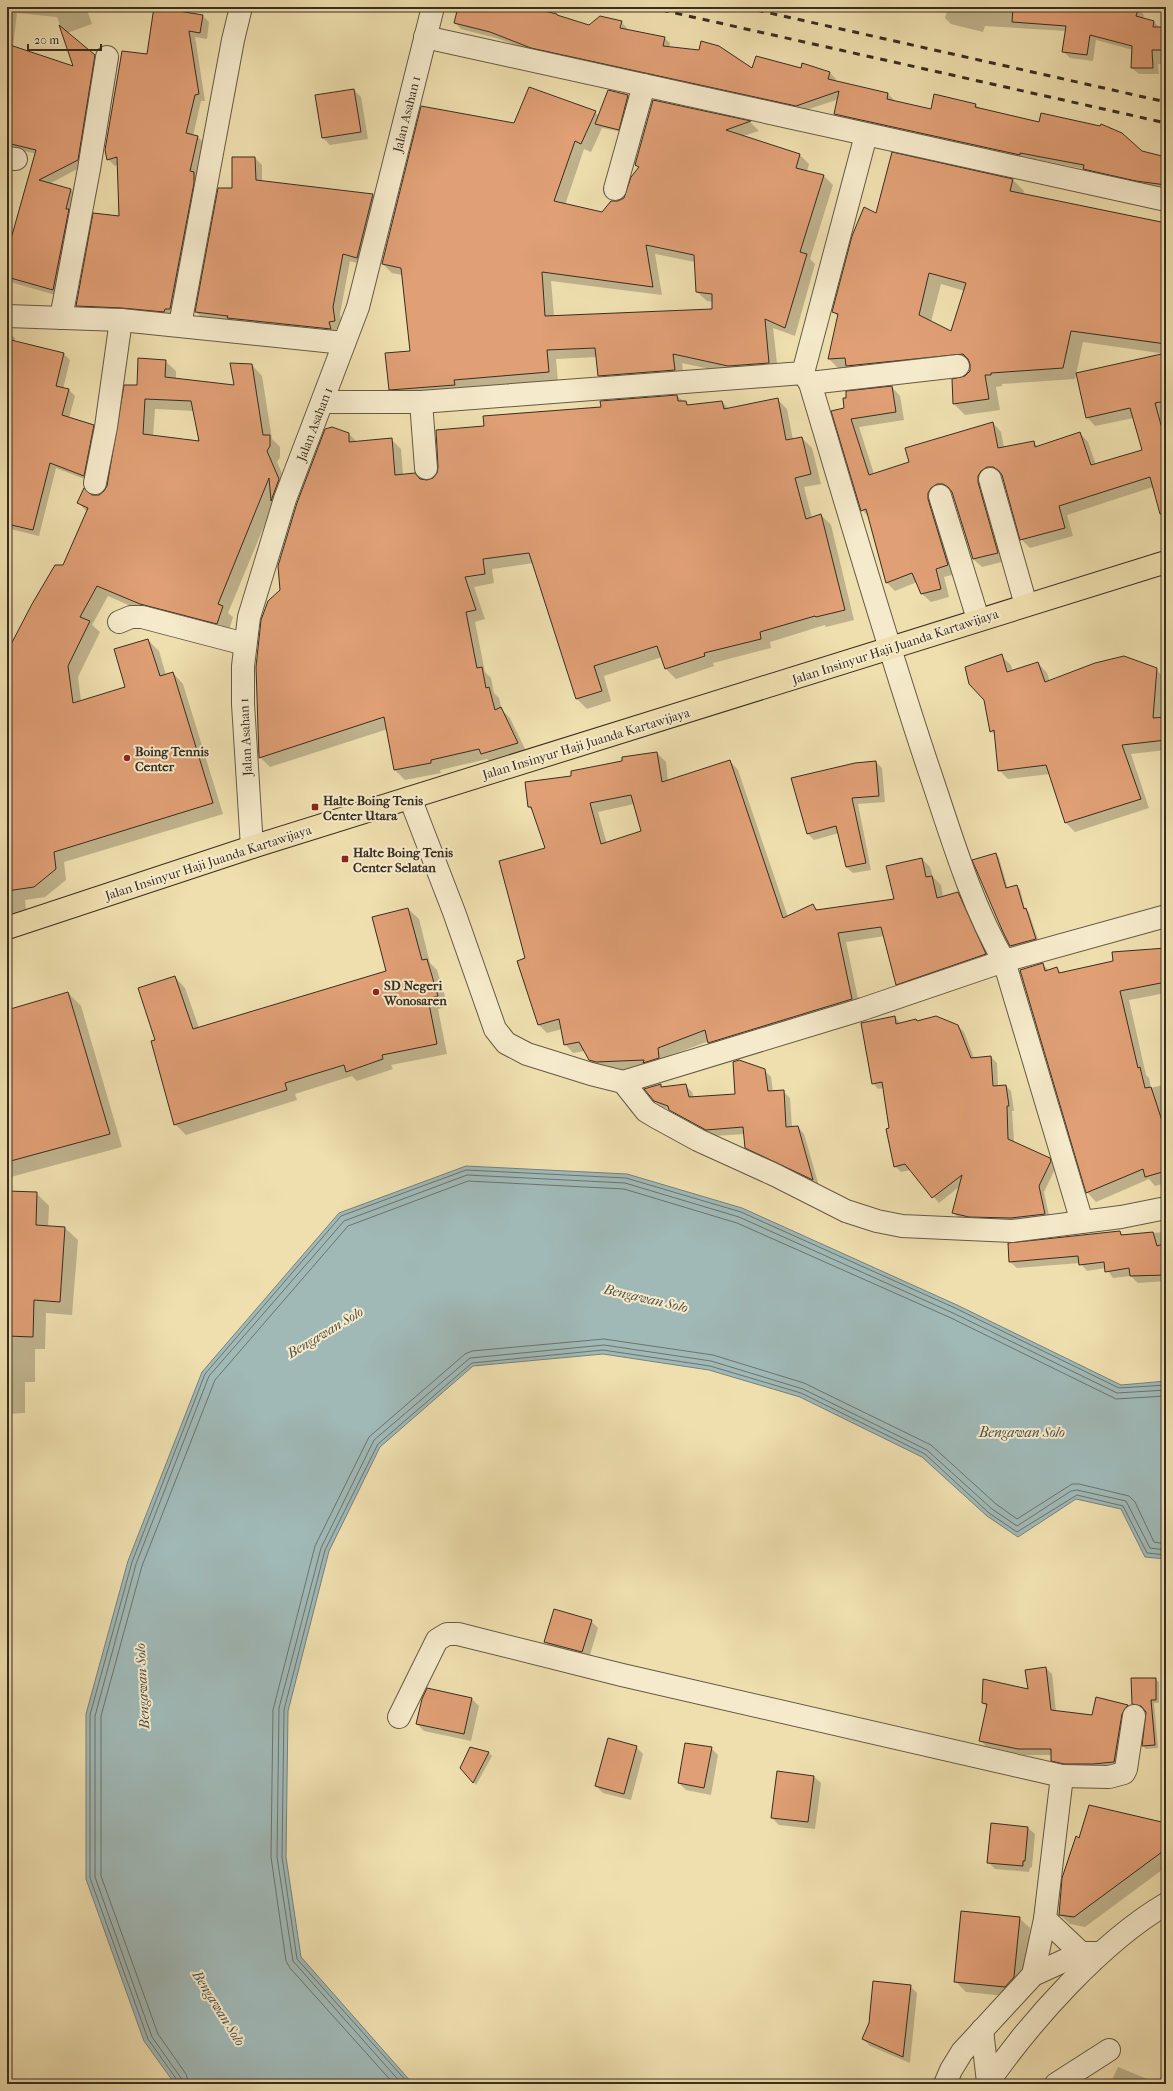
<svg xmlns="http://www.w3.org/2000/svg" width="1173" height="2091" font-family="'IM FELL French Canon',serif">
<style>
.water{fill:#a0b9b7;stroke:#76817b}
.shadow{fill:#0003;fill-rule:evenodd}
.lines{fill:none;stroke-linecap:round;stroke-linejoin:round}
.shore{stroke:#6c736c;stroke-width:1}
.building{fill:#e09f75;stroke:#382d20;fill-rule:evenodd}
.street-casing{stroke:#665a44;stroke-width:24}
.primary-casing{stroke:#382d20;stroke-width:24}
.street{stroke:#f5eacb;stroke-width:22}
.primary{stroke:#efdfaf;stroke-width:22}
.rail{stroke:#382d20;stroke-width:3;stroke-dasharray:7 7;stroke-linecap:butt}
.poi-dot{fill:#8f2418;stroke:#f5eacb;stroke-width:1.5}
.labels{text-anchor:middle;stroke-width:4;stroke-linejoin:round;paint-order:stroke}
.street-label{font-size:13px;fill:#382d20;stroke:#f5eacb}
.poi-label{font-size:13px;font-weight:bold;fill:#382d20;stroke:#f5eacb;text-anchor:start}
.water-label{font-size:14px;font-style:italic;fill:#525046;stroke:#f5eacb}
</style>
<rect width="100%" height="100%" fill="#efdfaf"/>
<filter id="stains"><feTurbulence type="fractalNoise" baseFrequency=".005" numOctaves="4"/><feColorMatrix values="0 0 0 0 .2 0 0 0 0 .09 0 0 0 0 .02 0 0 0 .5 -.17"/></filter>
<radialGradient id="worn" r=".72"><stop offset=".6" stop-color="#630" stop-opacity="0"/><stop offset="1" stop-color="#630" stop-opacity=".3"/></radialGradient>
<polygon class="water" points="466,1166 627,1174 742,1208 957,1305 1121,1385 1166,1381 1166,1559 1145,1557 1121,1509 1076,1499 1018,1537 987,1516 922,1457 800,1397 709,1370 603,1354 473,1366 380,1447 329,1551 288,1711 286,1857 301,1957 413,2084 175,2084 144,2041 86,1879 86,1714 128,1561 202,1372 339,1213"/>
<g class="shadow">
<path d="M7 7H86L92 24 67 33 100 62 83 166 49 184 71 190 77 196 59 296 7 281V257L36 154 7 146ZM17 13 57 17 75 67 13 47Z"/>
<path d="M447 7H534L539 11 589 26 621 22 627 28 626 31 664 38 670 43 669 47 753 69H802L803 64 830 73 836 79 835 82 888 94 894 100 893 102 932 110 976 105 980 109 1166 158V189L1090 175 1085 169 841 120 835 114 839 99 803 111 538 53 496 38 461 29 455 23 457 13 452 12ZM620 24H622L620 33Z"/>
<polygon points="826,7 842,7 840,12"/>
<polygon points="877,7 891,7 890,10"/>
<polygon points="948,7 1131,7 1138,9 1144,15 1143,19 1154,22 1160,28 1166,28 1166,65 1158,64 1159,74 1139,74 1132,68 1133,50 1096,40 1093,61 1070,58 1063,51 1066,31 985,26 983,32 951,24 945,18"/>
<polygon points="203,16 209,22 207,39 195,37 205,101 201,101 193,136 197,136 204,143 177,315 84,312 77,306 120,218 118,165 115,166 108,159 148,55"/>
<polygon points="354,90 361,97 368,139 330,145 323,138 316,96"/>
<path d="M628 95 631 99 622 132 602 128 591 152 584 149 565 205 602 213 625 198 639 169 636 165 654 101 750 122 759 131 743 136 800 155 809 164 807 171 824 176 833 185 810 259 815 264 795 336 773 328 778 372 738 375 682 363 684 379 608 385 599 376 597 357 556 359 558 381 399 398 390 389 411 352 402 275 392 273 383 264 515 124 595 112 599 116ZM655 254 695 262 697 292 707 301 713 302V310L554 316 551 281 662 295Z"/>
<polygon points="233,158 255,158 262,165 262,181 373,195 380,203 364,265 350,261 340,314 342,328 336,329 338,336 203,319 196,312 233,189"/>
<path d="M1013 180 1024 191 1023 195 1166 224V488L1156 486 1067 515 1073 536 1030 548 1021 539 1003 475H995L1006 561 982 567 973 559 953 492H945L956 574 944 577 949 597 931 602 922 594 917 582 895 591 887 583 869 517 862 510 845 409 892 387 900 396 904 420 859 427 874 474 911 463 993 423 1001 432 1004 447 1033 442 1038 447 1080 433 1088 442 1096 465 1143 451 1134 418 1095 426 1087 417 1166 354 1083 342 1075 379 1002 384V386L996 387 1000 410 965 415 954 404 966 377 971 371V366L858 377 840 370 829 359 839 317 833 312 876 214ZM941 284 965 291 952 332 931 322Z"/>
<polygon points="7,332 15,338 15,342 64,354 70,360 63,389 69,390 75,396 69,418 93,426 100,432 90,481 56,468 39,536 7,528"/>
<path d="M165 361 176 371V379L235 386 252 365 262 376 272 439 280 447V457L277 462 289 490 274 502 228 613 233 617 228 634 151 615 108 596 92 625 100 632 78 677 81 701 126 687 148 640 159 651 166 675 173 673 183 684 223 814 64 862 66 880 45 897 25 900 27 922 7 933V648L9 644 12 645 64 566 87 512 78 502 92 496H99L105 492 108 486 138 386ZM155 409 194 411 201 442 153 436Z"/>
<polygon points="677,396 690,406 722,402 729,409 777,399 787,409 793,440 802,438 812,448 821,484 804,487 812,518 821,515 831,525 854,620 826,627 825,625 770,642 771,648 713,663 714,666 676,679 666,669 662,657 604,676 611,701 587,709 577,699 534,563 492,569 494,583 474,587 485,619 475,622 485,672 491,678 494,693 499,698 502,710 510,718 527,753 492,764 487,759 440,770 441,773 405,780 395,770 388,729 270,767 260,757 281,591 349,434 357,442 391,439 401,449 403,475 427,481 434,479 485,427"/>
<polygon points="1001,656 1011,665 1013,672 1038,663 1047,673 1050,682 1096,664 1127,657 1156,669 1165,679 1162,718 1166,718 1166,750 1131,754 1149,808 1075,832 1066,823 1050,774 1008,779 999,770 995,735 991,731"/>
<path d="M657 753 666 762 668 781 730 761 738 770 788 917 813 906 818 910 895 900 922 859 930 867 933 877 941 885 943 897 958 893 966 902 994 963 905 993 897 984 885 936 846 942 860 1008 718 1051 709 1041 666 1057 667 1067 606 1071 599 1069 590 1060 585 1051 573 1053 565 1044 562 1029 547 1033 539 1025 526 959 546 848 533 811 529 807 573 777ZM634 804 642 832 607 844 598 812Z"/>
<polygon points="876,762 882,768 885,802 858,804 871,870 853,873 846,867 839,833 814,840 808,834 792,779"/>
<polygon points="996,854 999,858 1008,889 1016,886 1020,889 1025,909 1029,913 1039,942 1014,949 1011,946 993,908 974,860"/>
<polygon points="408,909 419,919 430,963 437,970 448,1006 438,1009 447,1054 391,1065 393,1069 357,1081 352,1076 295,1094 297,1100 186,1135 175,1124 157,1041 175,977 185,988 199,1028 387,972"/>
<polygon points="1166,947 1166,993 1129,1000 1146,1075 1149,1078 1151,1088 1166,1084 1166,1183 1155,1186 1149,1179 1096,1202 1087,1192 1043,964 1049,971 1057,969 1062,974 1114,962"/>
<polygon points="68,993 81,1006 122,1147 7,1178 7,1010"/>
<polygon points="895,1017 900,1023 918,1022 958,1026 964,1032 974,1058 991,1057 997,1063 998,1087 1006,1086 1011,1091 1014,1111 1012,1111 1014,1142 1049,1159 1055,1165 1056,1167 1044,1192 1050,1220 1018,1224 959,1218 953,1213 960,1186 939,1203 911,1170 901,1172 895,1166 884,1088 878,1089 873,1083"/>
<polygon points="764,1070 771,1077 773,1092 783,1091 790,1098 792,1128 798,1127 804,1134 819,1186 753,1154 746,1147 745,1134 714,1136 676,1116 671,1110 662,1107 654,1100 660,1085 663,1088 685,1085 692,1092 694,1098 736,1095"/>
<polygon points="7,1192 36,1193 49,1206 48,1227 65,1228 78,1240 72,1315 46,1313 45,1349 35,1349 35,1382 25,1382 25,1413 7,1414"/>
<polygon points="1120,1232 1123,1235 1166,1232 1166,1281 1138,1283 1131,1276 1113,1278 1106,1268 1087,1271 1080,1263 1017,1268 1010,1262"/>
<polygon points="591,1621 598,1628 589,1658 552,1648 545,1641"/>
<polygon points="1046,1668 1052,1674 1056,1712 1092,1716 1096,1699 1128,1706 1134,1712 1120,1767 1058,1766 1052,1760 1052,1755 1025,1755 986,1746 980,1740 987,1707 983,1703 1029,1690"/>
<polygon points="1155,1679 1159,1682 1159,1703 1154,1703 1158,1748 1146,1749 1143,1746 1147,1712 1133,1704"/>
<polygon points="472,1699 479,1706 471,1741 424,1731 417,1724"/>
<polygon points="636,1747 643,1754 631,1800 603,1793 596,1786"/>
<polygon points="470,1748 489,1753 492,1756 476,1785 462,1768"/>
<polygon points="711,1748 718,1755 711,1795 686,1790 679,1783"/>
<polygon points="814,1777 821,1783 815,1829 779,1825 772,1818"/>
<polygon points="1166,1824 1166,1867 1085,1927 1070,1924 1059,1914 1080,1840"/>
<polygon points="1028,1828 1035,1834 1032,1867 1030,1868 1029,1872 995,1869 988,1862"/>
<polygon points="1019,1918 1030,1928 1024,1988 1016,1997 966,1992 955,1981"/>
<polygon points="910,1986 917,1993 910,2063 870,2046 863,2039"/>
<polygon points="1118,2067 1157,2083 1158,2084 1110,2084"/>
</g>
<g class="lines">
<g class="shore">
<polyline points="178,2084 177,2080 148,2039 90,1878 90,1715 132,1562 205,1374 341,1216 466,1170 626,1178 741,1212 955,1308 1119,1388 1166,1385"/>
<polyline points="183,2084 181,2078 152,2037 95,1877 95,1716 136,1564 209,1376 344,1221 467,1175 625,1183 739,1217 953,1313 1117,1393 1166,1390"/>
<polyline points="189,2084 186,2074 158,2034 101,1876 101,1716 142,1566 215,1380 348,1226 468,1181 624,1189 737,1223 951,1318 1116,1399 1166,1396"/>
<polyline points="394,2084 290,1968 286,1961 271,1857 273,1710 315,1546 369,1437 465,1354 472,1351 604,1339 713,1355 804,1383 931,1445 996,1504 1017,1519 1072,1484 1079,1484 1129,1496 1135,1502 1154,1542 1166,1544"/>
<polyline points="402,2084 293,1961 277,1857 279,1708 321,1548 374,1440 470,1358 604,1345 711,1361 803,1389 927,1450 992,1509 1017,1526 1071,1491 1077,1490 1126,1501 1150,1548 1166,1550"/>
<polyline points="409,2084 297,1959 282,1857 284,1710 325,1550 378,1444 472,1363 603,1350 710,1366 801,1393 925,1454 989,1513 1017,1532 1077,1495 1123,1506 1147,1553 1166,1555"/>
</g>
</g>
<g class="building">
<polygon points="154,7 203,15 200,33 189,31 199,94 195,95 186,133 198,136 190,171 194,172 194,183 170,309 165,309 164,312 122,308 76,306 93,213 119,216 117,157 107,160 105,150 122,51 147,54"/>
<polygon points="458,7 527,7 557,14 557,15 589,25 600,16 622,21 620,28 665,37 663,46 699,50 701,41 719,46 752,68 756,56 801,68 802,63 830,72 828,79 888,93 887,99 931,109 934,94 976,104 975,107 1039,122 1041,113 1100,126 1101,124 1122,133 1142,151 1166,157 1166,185 1136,181 1083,169 1084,165 1020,153 1020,155 834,114 839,91 796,106 531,48 490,32 454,23"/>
<polygon points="1013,7 1139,7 1136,16 1154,21 1153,27 1166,27 1166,50 1152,50 1153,68 1131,68 1132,46 1090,35 1087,55 1062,52 1066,26 1012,22"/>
<polygon points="59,25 95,55 78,160 39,180 71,189 66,209 69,209 53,290 7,277 7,253 36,150 7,143 7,44 73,66"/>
<path d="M529 87 596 111 581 144 575 141 554 201 602 212 611 201H618L624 198 631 177 639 167 635 165 653 100 751 121 726 130 800 154 796 168 824 175 800 252 807 254 785 328 765 319 769 363 728 366 673 354 675 370 598 376 595 348 547 350 549 372 454 380 455 385 389 390 385 353 410 351 401 268 382 264 421 106 514 123ZM646 245 694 255 696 292 712 294V309L545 316 542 272 653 287Z"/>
<polygon points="354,89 361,132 322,138 315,95"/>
<polygon points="608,90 628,95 619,130 595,124"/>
<path d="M892 152 1013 179 1010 191 1166 223V344L1071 331 1063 368 991 373V375H985L989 399 953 404 952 379 965 376 970 371V364L968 359 963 354 846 366 845 358 828 359 838 314 832 312 852 236 864 207 876 213ZM929 273 966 283 951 331 919 315Z"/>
<polygon points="232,157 255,157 256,180 373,194 357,258 343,254 333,307 335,321 329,322 331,329 227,318 228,316 195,312 218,188 232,188"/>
<polygon points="7,339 64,353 56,386 69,389 62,415 94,425 84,476 50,463 33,530 7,524"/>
<polygon points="1166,353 1166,401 1155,403 1166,443 1166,514 1160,514 1150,477 1059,506 1065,528 1020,540 1002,475 998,470 993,467 987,467 981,471 978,476 978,482 998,553 973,559 952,492 948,487 943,484 937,484 931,488 928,493 928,499 948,565 936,569 941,589 921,594 912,573 886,583 866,509 861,511 831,411 844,408 843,398 846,398 846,391 892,386 896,412 851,419 869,475 909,462 905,448 993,422 998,448 1034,441 1035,447 1080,432 1091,465 1142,450 1130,408 1086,418 1076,373"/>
<path d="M138 358 166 360 165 377 234 385 230 363 252 364 263 435H270V446L267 451 279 479 271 501 269 478 218 604 223 606 217 624 140 604 97 586 80 617 90 621 68 666 73 703 125 687 114 649 148 639 160 676 173 672 213 803 54 852 56 869 34 887 7 891V652L32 604 55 565H63L88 508 77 503 84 488 92 495H99L104 491 107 486 124 385H137ZM145 399 191 401 199 441 143 434Z"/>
<polygon points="677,395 678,401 686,401 687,405 722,401 724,409 778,398 786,440 802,437 811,474 795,478 806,519 821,514 845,610 816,617 815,616 760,632 761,639 704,653 705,656 665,669 657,646 594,666 602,691 576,699 529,553 483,559 485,574 465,577 476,610 466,612 477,668 482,667 486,688 489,687 495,710 501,707 518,743 481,754 479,749 431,760 431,763 394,770 384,717 259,758 256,667 261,620 268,601 280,590 278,566 297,503 325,429 332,427 349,433 349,442 392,438 395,475 415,473 420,479 427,480 433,478 437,473 438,467 436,430 484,426 483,416 601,407 600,401"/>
<polygon points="1002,654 1007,672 1038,662 1045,682 1095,663 1124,656 1157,668 1153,718 1166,717 1166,740 1122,745 1141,799 1065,823 1046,765 998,771 994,730 990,732 984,700 969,684 965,667"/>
<path d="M657 752 662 782 730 760 783 918 813 904 816 910 894 899 886 866 922 858 926 877 932 876 937 898 958 892 986 954 896 985 881 927 838 933 852 999 708 1043 705 1030 658 1048 659 1058 643 1063 644 1060 596 1062 589 1060 579 1042 564 1045 559 1019 538 1025 517 961 525 958 499 861 545 848 531 807H528L525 782 571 776V771L622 761V757ZM631 795 641 831 601 844 590 803Z"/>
<polygon points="876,761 879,796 852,798 866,863 846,867 836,826 807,834 791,778 855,763"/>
<polygon points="996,853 1006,888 1017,885 1024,909 1026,908 1036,939 1010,946 1003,932 972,860"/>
<polygon points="408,908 422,960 427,959 438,996 428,999 437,1044 382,1055 383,1059 346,1072 344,1065 285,1083 287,1090 174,1125 151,1041 155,1040 138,988 175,976 193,1029 386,971 372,917"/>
<polygon points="1166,948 1166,982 1120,991 1138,1068 1140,1067 1145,1088 1151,1087 1166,1133 1166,1171 1145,1177 1143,1169 1086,1193 1020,970 1043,963 1045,971 1057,967 1059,973 1113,961 1112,952"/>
<polygon points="68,992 110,1134 7,1162 7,1010"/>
<polygon points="895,1016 896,1024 916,1019 917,1021 936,1016 958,1025 971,1058 991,1056 993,1086 1006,1085 1009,1106 1007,1106 1008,1139 1050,1158 1051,1161 1039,1186 1045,1214 1011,1218 969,1217 952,1213 962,1175 932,1198 905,1164 894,1167 886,1129 889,1128 882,1082 872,1084 861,1023"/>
<polygon points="739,1060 765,1069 768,1091 784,1090 786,1127 798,1126 813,1180 745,1148 743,1127 706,1130 669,1110 668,1106 654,1101 644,1089 661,1084 661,1087 686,1084 689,1097 735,1094 733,1062"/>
<polygon points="7,1191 37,1192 36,1225 65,1227 60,1302 34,1300 33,1337 7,1336"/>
<polygon points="1120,1231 1121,1235 1153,1232 1157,1246 1166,1243 1166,1275 1130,1276 1129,1268 1105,1272 1104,1262 1079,1265 1078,1256 1009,1262 1008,1243"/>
<polygon points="554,1609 592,1620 582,1652 544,1642"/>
<polygon points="1046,1667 1051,1710 1092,1715 1096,1697 1128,1705 1122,1714 1114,1762 1093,1764 1064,1764 1051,1761 1051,1749 1018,1749 979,1741 987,1704 982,1703 983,1679 1028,1689 1025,1670"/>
<polygon points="1131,1678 1156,1678 1156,1700 1151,1700 1155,1745 1142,1746 1146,1712 1141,1706 1132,1704"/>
<polygon points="427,1688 472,1698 464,1734 416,1724 422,1699"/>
<polygon points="608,1738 637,1746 624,1794 595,1786"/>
<polygon points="685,1743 712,1747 704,1788 678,1783"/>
<polygon points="470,1747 489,1752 473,1783 460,1768"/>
<polygon points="777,1771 814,1776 808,1822 771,1818"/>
<polygon points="1089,1805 1166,1823 1166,1849 1074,1917 1059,1915 1062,1878 1076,1836 1079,1838"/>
<polygon points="991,1823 1028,1827 1025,1861 1023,1861 1023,1866 987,1863"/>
<polygon points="961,1911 1020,1917 1014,1977 1005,1987 954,1982"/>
<polygon points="873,1981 911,1985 903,2057 862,2039 869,2023"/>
</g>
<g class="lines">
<g class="street-casing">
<g id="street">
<polyline points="425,37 1166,200"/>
<polyline points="7,158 16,159"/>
<polyline points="615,189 644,85"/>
<polyline points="7,316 121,320 344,343"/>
<polyline points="61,318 89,169 107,57"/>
<polyline points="180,325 233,40 241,7"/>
<polyline points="803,373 866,135"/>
<path d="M810 383C848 510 885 638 927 764 950 831 969 900 1004 961L1082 1222"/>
<polyline points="323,402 421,402 803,373 810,383 958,366"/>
<polyline points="421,402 426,468"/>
<polyline points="990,479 1026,605"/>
<polyline points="95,483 106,427 121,320"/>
<polyline points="940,496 978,619"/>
<polyline points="119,622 131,617 142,617 245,644"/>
<polyline points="410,798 454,912 495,1029 506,1043 527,1054 591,1074 623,1082 646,1111 656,1117 698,1140 775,1175 846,1211 877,1221 902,1226 1012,1231 1121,1217 1166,1208"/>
<polyline points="252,847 243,704 243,666 249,617 285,499 358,307 433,7"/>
<polyline points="623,1082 863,1009 1004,961 1166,916"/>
<polyline points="399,1717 437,1640 447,1634 458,1634 622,1675 1062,1776 1045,1919 1081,1953"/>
<polyline points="1062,1776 1109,1777 1124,1773 1126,1769 1134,1716"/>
<polyline points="1033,1975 1045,1919"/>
<polyline points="982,2030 988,2082"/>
<polyline points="945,2084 951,2070 962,2052 1033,1975 1081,1953 1095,1953"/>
<path d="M987 2084C1030 2022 1101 1942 1166 1904"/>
<polyline points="1056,2084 1109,2050"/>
</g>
</g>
<g class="primary-casing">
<polyline id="primary" points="7,928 252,847 1166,562"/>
</g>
<use href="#street" class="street"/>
<use href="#primary" class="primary"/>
<g class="rail">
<polyline points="648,7 1166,123"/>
<polyline points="743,7 1166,102"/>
</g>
</g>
<g class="poi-dot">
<circle cx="127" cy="758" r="4"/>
<rect x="311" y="803" width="8" height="8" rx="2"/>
<rect x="341" y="855" width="8" height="8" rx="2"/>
<circle cx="376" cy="992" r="4"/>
</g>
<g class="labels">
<g class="street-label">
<text transform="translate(406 114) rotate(-76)" y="5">Jalan Asahan 1</text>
<text transform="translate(314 424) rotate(-69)" y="5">Jalan Asahan 1</text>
<text transform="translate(895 646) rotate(-18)" y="5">Jalan Insinyur Haji Juanda Kartawijaya</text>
<text transform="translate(245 737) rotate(-93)" y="5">Jalan Asahan 1</text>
<text transform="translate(586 743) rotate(-17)" y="5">Jalan Insinyur Haji Juanda Kartawijaya</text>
<text transform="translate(208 862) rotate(-18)" y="5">Jalan Insinyur Haji Juanda Kartawijaya</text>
</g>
<g class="poi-label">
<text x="135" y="756">Boing Tennis<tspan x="135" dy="15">Center</tspan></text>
<text x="323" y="805">Halte Boing Tenis<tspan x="323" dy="15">Center Utara</tspan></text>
<text x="353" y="857">Halte Boing Tenis<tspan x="353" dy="15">Center Selatan</tspan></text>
<text x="384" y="990">SD Negeri<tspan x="384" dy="15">Wonosaren</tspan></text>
</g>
<g class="water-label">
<text transform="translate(646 1298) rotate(13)" y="5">Bengawan Solo</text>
<text transform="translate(325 1332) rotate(-31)" y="5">Bengawan Solo</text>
<text x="1022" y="1437">Bengawan Solo</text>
<text transform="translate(142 1686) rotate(-93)" y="5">Bengawan Solo</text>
<text transform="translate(219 2008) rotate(58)" y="5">Bengawan Solo</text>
</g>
</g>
<rect width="1173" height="2091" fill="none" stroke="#efdfaf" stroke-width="24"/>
<rect x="8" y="8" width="1157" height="2075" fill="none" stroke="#382d20" stroke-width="2"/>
<rect x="12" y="12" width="1149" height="2067" fill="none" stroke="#382d20"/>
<path d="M28 44v6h73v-6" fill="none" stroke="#382d20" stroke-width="2"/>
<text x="34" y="44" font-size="12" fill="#382d20" stroke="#f5eacb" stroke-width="3" paint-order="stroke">20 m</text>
<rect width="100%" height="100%" filter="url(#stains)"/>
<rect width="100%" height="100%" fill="url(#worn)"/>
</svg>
